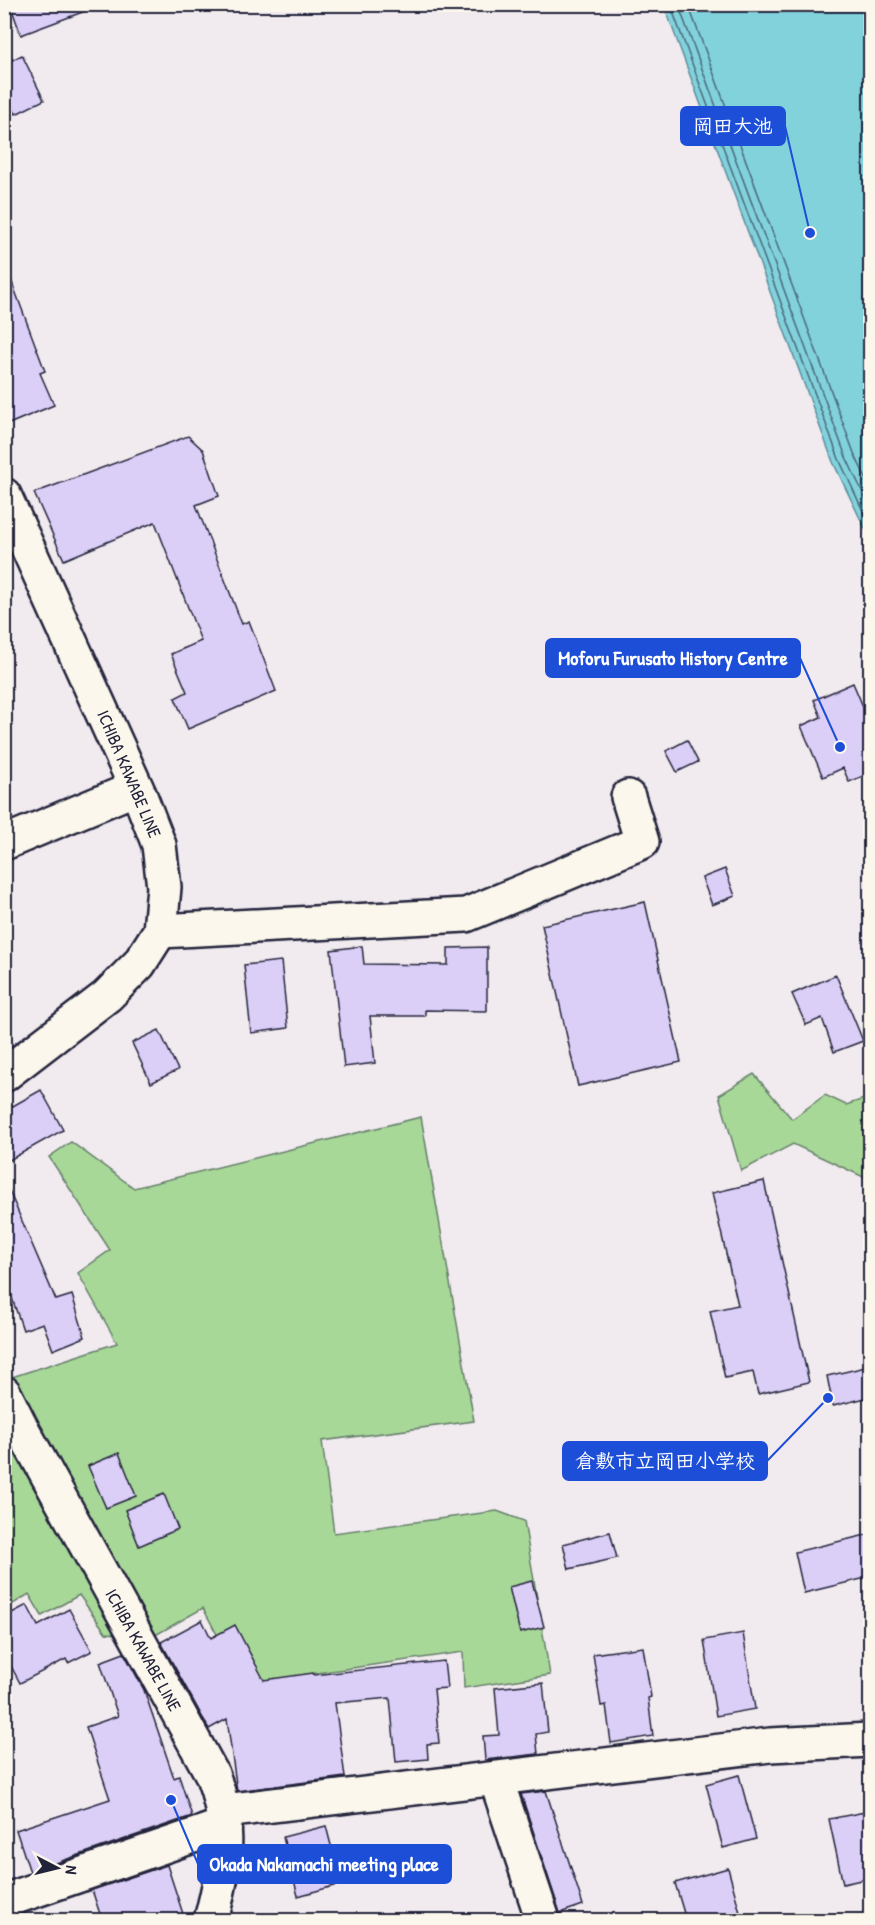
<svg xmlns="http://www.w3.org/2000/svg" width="875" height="1925" font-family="'Patrick Hand','Klee One',sans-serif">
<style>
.green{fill:#a8d898;stroke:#657d6a;stroke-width:1.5}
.water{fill:#82d2dc;stroke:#5c8c9c;stroke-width:1.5}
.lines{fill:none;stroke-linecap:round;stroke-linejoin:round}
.shore{stroke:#48687b;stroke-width:1.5}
.building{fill:#dbcff7;stroke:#22223b;stroke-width:1.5}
.minor-casing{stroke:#22223b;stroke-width:38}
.major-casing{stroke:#22223b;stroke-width:38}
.minor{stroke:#fbf7ec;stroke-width:33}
.major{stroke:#fbf7ec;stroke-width:33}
.labels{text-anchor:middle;stroke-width:4.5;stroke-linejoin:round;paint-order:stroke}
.street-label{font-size:18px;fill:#22223b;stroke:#fbf7ec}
.leader{fill:none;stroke:#1d4ed8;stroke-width:2}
.callout-dot{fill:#1d4ed8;stroke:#fbf7ec;stroke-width:2}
.callout{fill:#1d4ed8;stroke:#1d4ed8;stroke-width:2}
.callout-label{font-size:20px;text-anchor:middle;font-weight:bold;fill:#fff}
</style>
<rect width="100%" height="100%" fill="#f1ebef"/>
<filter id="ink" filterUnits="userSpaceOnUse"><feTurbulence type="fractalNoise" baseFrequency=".0167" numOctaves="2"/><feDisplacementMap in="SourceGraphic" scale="12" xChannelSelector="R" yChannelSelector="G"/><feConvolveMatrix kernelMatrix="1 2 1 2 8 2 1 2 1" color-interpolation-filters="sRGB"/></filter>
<g filter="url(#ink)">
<g class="green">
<polygon points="754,1074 792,1119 825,1095 846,1105 870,1097 870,1180 793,1144 741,1171 719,1095"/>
<polygon points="421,1117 474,1421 322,1441 334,1533 497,1511 524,1521 550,1675 464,1688 463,1652 296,1676 251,1699 203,1608 152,1637 106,1633 79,1595 42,1616 29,1594 5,1609 5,1418 26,1407 12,1377 117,1343 78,1273 110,1250 49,1157 71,1142 134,1188"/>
</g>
<polygon class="water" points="664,5 870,5 870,539 833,462"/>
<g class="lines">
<g class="shore">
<polyline points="670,4 839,459 870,526"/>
<polyline points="678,4 846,457 870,508"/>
<polyline points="688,4 854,453 870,487"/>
</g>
</g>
<g class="building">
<polygon points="10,4 95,4 96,7 21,35"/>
<polygon points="22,55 44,100 16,114 4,92 4,64"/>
<polygon points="7,269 45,371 40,373 54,405 4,426 4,270"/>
<polygon points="188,436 203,450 219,496 196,505 242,624 249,621 276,691 188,729 175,698 187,692 171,654 201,641 155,522 64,560 34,493"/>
<polygon points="853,683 870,723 870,773 849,782 843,768 823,777 801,726 821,717 814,700"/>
<polygon points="687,740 698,762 677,772 666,751"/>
<polygon points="725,869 735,896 712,905 702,878"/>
<polygon points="645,902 681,1062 578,1086 542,925"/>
<polygon points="362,946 364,964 448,965 448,948 487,947 487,1011 425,1010 425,1016 370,1016 375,1063 344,1067 331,950"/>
<polygon points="281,961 288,1028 251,1033 244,965"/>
<polygon points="836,975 863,1041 834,1052 822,1018 806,1025 792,994"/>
<polygon points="159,1030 178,1070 151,1083 132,1043"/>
<polygon points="41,1090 63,1130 4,1163 4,1111"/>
<polygon points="4,1179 56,1300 72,1295 85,1337 53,1350 43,1323 23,1330 4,1275"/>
<polygon points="764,1181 809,1382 758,1394 753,1372 725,1378 710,1311 738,1305 712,1193"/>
<polygon points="870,1366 870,1397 833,1406 827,1376"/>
<polygon points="119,1453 136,1496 106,1508 88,1466"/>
<polygon points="164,1494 178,1529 139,1546 125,1510"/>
<polygon points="610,1532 617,1558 569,1569 563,1544"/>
<polygon points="870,1534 870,1577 804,1593 795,1552"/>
<polygon points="532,1581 544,1627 520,1633 509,1587"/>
<polygon points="27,1605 38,1626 69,1609 92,1651 68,1663 66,1659 20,1683 4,1653 4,1617"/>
<polygon points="202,1620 211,1638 235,1625 264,1680 313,1673 314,1675 444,1661 447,1688 434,1689 439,1743 427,1744 428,1759 396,1762 390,1698 335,1703 345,1777 237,1791 227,1719 209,1729 161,1642"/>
<polygon points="743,1633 755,1709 716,1716 704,1640"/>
<polygon points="643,1647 651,1697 648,1698 653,1736 611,1743 606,1705 601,1706 593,1654"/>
<polygon points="124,1653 144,1690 174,1778 179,1776 192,1816 30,1872 16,1830 110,1799 86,1727 118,1716 100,1662"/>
<polygon points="543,1683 548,1732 536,1734 538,1754 485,1760 483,1736 499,1735 495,1688"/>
<polygon points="739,1775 756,1839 723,1848 706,1784"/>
<polygon points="546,1791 583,1905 560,1913 521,1794"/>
<polygon points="870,1811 870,1878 843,1884 829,1819"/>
<polygon points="326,1826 341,1884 298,1896 283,1837"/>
<polygon points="167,1865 185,1920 102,1920 92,1890"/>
<polygon points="728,1868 742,1920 686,1920 675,1883"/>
</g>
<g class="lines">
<g class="minor-casing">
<g id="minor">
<polyline points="4,843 136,788"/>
<polyline points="160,931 466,915 642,842 628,797"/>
<polyline points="496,1779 543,1920"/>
<polyline points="224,1811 770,1745 870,1740"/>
<polyline points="4,1901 225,1825"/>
</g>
</g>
<g class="major-casing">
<g id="major">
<polyline points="4,495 140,796 159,845 164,887 160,931 139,964 107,996 4,1075"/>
<path d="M4 1393 21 1427 212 1774C233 1828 225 1866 211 1920"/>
</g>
</g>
<use href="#minor" class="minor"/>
<use href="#major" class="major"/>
</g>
</g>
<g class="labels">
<g class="street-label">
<text transform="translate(129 774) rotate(67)" y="6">ICHIBA KAWABE LINE</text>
<text transform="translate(143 1650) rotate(61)" y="6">ICHIBA KAWABE LINE</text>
</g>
</g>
<path class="leader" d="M810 233L785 126M840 747L800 658M828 1398L767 1461M171 1800L198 1864"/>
<g class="callout-dot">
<circle cx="810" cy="233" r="6"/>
<circle cx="840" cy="747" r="6"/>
<circle cx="828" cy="1398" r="6"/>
<circle cx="171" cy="1800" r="6"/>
</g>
<g class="callout">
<rect x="681" y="107" width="104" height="38" rx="6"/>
<rect x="546" y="639" width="254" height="38" rx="6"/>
<rect x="563" y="1442" width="204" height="38" rx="6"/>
<rect x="198" y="1845" width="253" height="38" rx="6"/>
</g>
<g class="callout-label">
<text x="733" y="133">岡田大池</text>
<text x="673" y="665">Moforu Furusato History Centre</text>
<text x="665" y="1468">倉敷市立岡田小学校</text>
<text x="324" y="1871">Okada Nakamachi meeting place</text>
</g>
<rect width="875" height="1925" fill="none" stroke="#fbf7ec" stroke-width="24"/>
<rect x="12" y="12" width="851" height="1901" fill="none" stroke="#22223b" stroke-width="2" filter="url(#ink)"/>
<g transform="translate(57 1868) rotate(97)" stroke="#fbf7ec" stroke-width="4.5" paint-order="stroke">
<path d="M0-4.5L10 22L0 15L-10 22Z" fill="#22223b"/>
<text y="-9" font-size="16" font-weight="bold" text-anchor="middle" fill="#22223b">N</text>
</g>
</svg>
